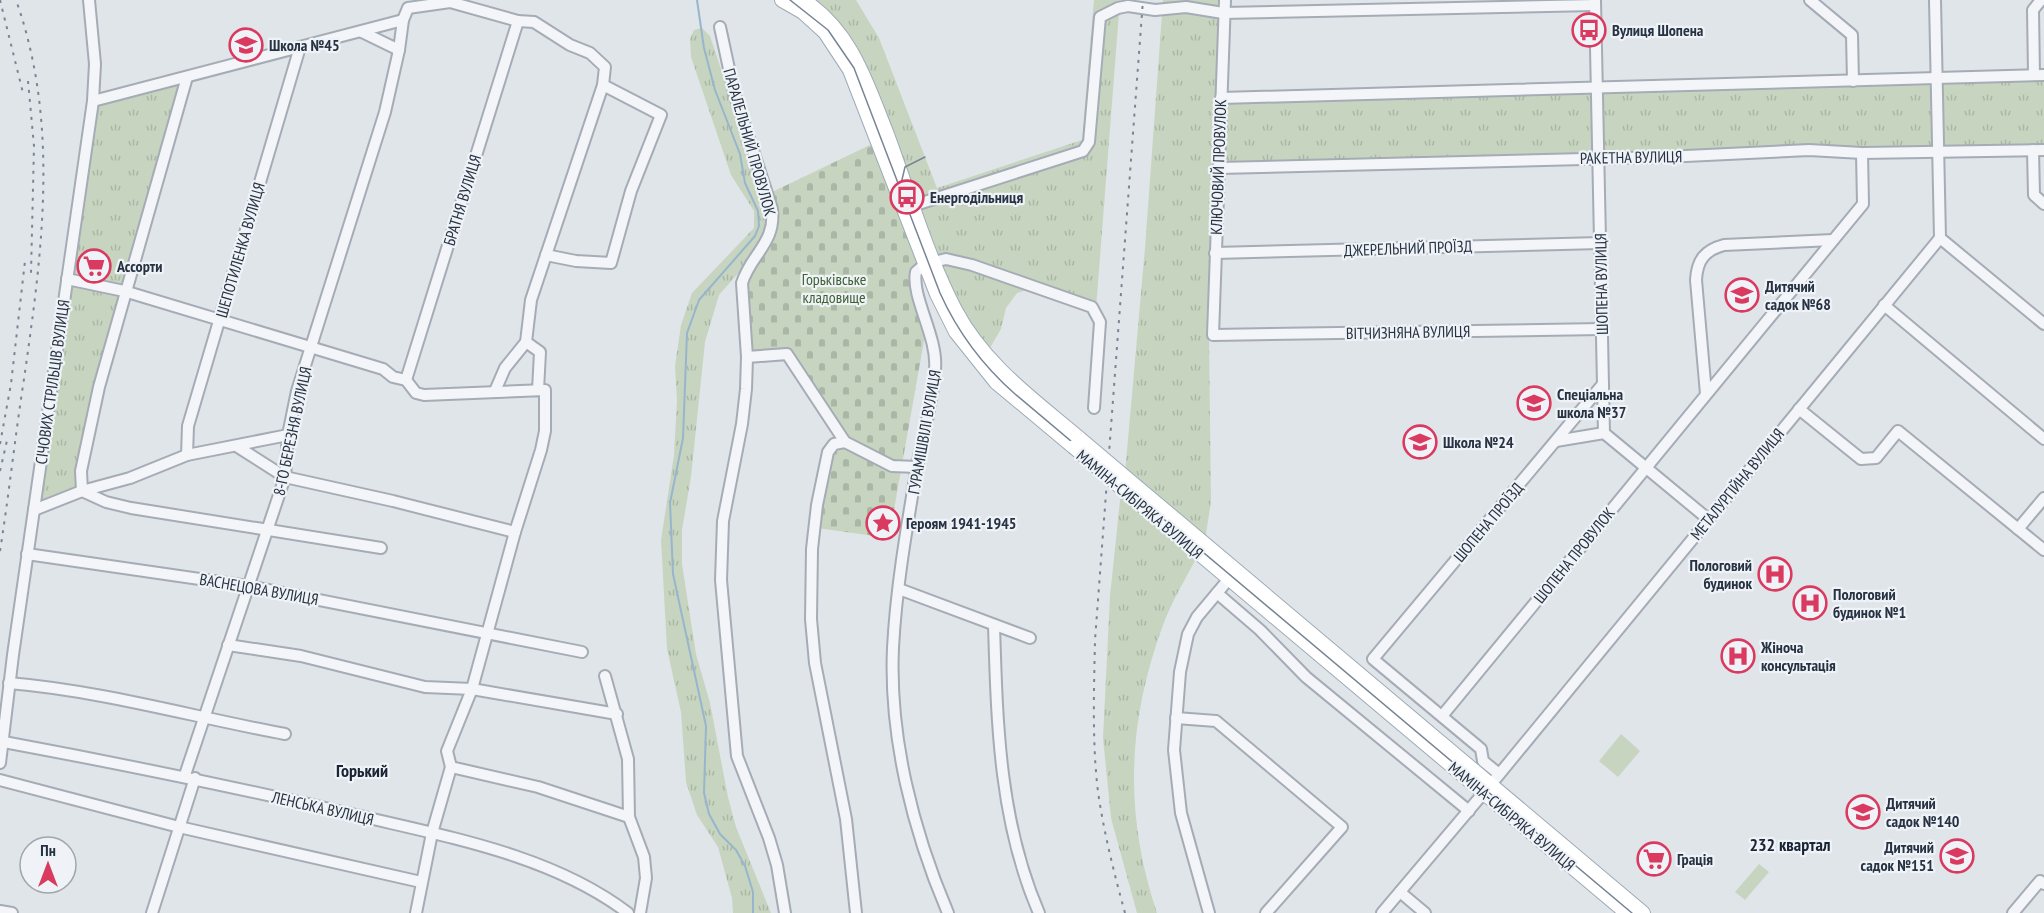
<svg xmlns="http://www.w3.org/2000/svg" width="2044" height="913" font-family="'PT Sans Narrow',sans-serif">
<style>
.grass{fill:url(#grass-tufts)}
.cemetery{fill:url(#cemetery-stones)}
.park{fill:#c7d5c0}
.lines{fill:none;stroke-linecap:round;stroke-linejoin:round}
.stream{stroke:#97b6cd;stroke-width:2}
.minor-casing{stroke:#a5acb5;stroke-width:14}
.major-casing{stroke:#9eaab7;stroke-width:16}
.minor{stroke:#f3f5f8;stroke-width:10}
.major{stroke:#fff;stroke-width:14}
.tram{stroke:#788595;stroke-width:1.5}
.rail{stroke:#788595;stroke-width:2;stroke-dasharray:3 6;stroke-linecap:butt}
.major-bridge-casing{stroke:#9eaab7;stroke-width:16;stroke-linecap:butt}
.major-bridge{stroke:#fff;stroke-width:14}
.labels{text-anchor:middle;stroke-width:4.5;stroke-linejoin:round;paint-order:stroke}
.poi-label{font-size:16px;font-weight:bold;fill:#273343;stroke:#eff3f7;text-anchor:start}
.street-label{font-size:16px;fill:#273343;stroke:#eff3f7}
.park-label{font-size:16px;fill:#3f6033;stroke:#eff3f7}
.neighbourhood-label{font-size:18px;font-weight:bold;fill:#192434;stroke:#eff3f7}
</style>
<defs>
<pattern id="grass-tufts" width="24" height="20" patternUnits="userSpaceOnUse" patternTransform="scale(1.5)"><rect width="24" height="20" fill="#c7d5c0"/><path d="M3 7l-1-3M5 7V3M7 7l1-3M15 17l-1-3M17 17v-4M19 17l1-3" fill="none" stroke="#abb7a6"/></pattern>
<pattern id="cemetery-stones" width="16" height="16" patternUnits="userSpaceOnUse" patternTransform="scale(1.5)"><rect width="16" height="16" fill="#c7d5c0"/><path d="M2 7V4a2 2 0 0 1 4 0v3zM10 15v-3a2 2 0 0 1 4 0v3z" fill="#abb7a6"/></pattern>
</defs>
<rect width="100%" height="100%" fill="#e0e5ea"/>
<g class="grass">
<polygon points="809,0 856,0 879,38 937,188 1082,140 1094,0 1120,0 1096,309 1030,289 1017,293 1006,308 1001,329 987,353 968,325"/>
<polygon points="1163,0 1222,0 1217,101 2044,79 2044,147 1594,153 1216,166 1209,336 1211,501 1205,541 1125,473 1145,248"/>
<polygon points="702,28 710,36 753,165 767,218 763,238 741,270 719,295 705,342 691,477 682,530 682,564 696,654 710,703 728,797 736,827 771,913 733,913 732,898 718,847 697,815 686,782 681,712 667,649 661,540 674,455 677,401 675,366 681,325 692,293 754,228 754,211 731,175 691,57 690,39 694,30"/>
<polygon points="180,83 94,386 77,488 39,502 97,105"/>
<path d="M1121 491 1198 555C1186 578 1172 601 1163 625 1127 723 1124 814 1157 913H1137L1111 818 1103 738 1110 596Z"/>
</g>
<polygon class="cemetery" points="872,144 920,268 925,335 889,538 817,528 831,453 836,447 845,445 793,356 750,354 745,283 773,237 770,193"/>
<g class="park">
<polygon points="1621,734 1640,751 1618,777 1599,761"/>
<polygon points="1759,864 1769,872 1745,900 1735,892"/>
</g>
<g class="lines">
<polyline class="stream" points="697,0 704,48 715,90 740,154 745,183 758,211 759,226 755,236 699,300 687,333 683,438 670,503 673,574 706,726 704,793 709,814 720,834 736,850 745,866 753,892 753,913"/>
<g class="minor-casing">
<g id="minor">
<polyline points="1225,0 1213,335 1602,329"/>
<polyline points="1595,0 1604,433 1708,519"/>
<polyline points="1810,0 1852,35 1853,81"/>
<path d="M720 27 734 92 772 209C776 243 751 254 742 283L747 357 746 389 742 424 723 521 721 580 737 756 769 838 777 865 785 913"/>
<polyline points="362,32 399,50 403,20 408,8 450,2 518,21 534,22 570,45 590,53 605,67 603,85 531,300 526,342 505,368 495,391"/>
<polyline points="2034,75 2033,10 2041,0"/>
<polyline points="187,77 99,387 81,471 82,491 106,502 131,508 381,548"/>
<polyline points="1221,98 2044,75"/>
<polyline points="93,101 403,20"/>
<polyline points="2033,150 2034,195 2044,204"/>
<polyline points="1219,168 1665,157 1809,150 1862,153 2044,150"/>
<polyline points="906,208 1083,151 1089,142 1100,17 1118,8 1128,6 1155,10 1186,7 1223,13 1595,5"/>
<polyline points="1940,238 2044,324"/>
<polyline points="1215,253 1600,243"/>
<polyline points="546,255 576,261 611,263 631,191 661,115 603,85"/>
<polyline points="67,279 124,291 383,369 393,377 406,380"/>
<polyline points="1884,305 2044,439"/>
<polyline points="526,342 540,352 538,390"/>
<polyline points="747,357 787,354 845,442 892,466 917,467"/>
<polyline points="406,380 416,393 424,395 545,390 545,431 541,450 515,532 472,689 447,751 451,767 432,833 416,913"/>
<polyline points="406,380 518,21"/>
<path d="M1706 394 1696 280C1697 260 1705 250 1724 245L1833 240"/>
<polyline points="1799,409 1861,459 1876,458 1898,431 2044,550"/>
<polyline points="1556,441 1604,433"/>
<polyline points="845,442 834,444 828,452 817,505 812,549 811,619 815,663 846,819 856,913"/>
<polyline points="238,447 285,477 393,501 515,532"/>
<polyline points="187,455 188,426 300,47"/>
<polyline points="34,510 82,491 130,478 187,455 288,435"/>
<polyline points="2018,529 2044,498"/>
<polyline points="27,554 248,586 582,652"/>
<polyline points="899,589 1030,638"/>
<polyline points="1217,593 1260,630 1306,677 1469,811"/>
<path d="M994 625C997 723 999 821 1039 913"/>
<polyline points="228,645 301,656 425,687 472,689 617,714"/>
<polyline points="605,676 628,759 629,817 644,857 646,878 640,913"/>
<path d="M9 683C103 691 193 717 285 734"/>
<polyline points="1442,716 1863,204 1862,153"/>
<polyline points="1176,718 1216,721 1342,827 1266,913"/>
<path d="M4 742C122 764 239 788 356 815 448 837 552 855 628 913"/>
<polyline points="0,763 13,655 93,101 95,64 89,0"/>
<polyline points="451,767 538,787 629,817"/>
<polyline points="1499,774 1483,761 1481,749 1373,659 1603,384"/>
<polyline points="185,775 285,477 288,435 297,391 385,112 399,50"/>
<polyline points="0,780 179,827 421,882"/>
<polyline points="1400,892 1425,913"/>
<polyline points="0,911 12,913"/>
<polyline points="152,913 195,778"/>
<path d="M948 913C913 831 889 737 893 648 896 588 907 526 917 467 923 435 933 402 935 369 938 337 911 297 916 272L925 264 946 259 972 265 1092 307 1100 322 1094 408"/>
<polyline points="1209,913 1181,813 1174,750 1180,672 1188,634 1197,617 1233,574"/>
<polyline points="1382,913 1497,777 1940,238 1935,0"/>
<polyline points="2013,913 2040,881 2044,884"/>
</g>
</g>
<g class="major-casing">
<g id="major">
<polyline points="782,0 803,12 825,32 850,70 937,294 956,332 996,382 1074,447"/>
<path d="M803 0C851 31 866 82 886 132 908 191 926 254 955 310 984 365 1034 400 1080 439"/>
<polyline points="1138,488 1643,913"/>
<polyline points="1131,496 1627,913"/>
</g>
</g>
<use href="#minor" class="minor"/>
<use href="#major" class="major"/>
<g class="tram">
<path d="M790 0 828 30 854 68 940 293C958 333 982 365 1015 394L1632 913"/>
<polyline points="900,188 905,167 925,157"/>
</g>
<g class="rail">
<polyline points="0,0 23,93"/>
<polyline points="28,81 34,146 31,273"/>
<polyline points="0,444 11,384 25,261"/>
<polyline points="0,471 8,436"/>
<path d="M0 551C9 494 15 437 24 379 42 253 60 124 16 0"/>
<path d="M1125 913C1114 873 1104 833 1098 792 1092 742 1094 690 1095 640L1143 0"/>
</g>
<g class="major-bridge-casing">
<g id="major-bridge">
<polyline points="1080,439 1138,488"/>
<polyline points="1074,447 1131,496"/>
</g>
</g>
<use href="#major-bridge" class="major-bridge"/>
</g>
<defs>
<g id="bus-ring" transform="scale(1.725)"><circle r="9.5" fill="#eff3f7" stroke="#da3a5f" stroke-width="1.5"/><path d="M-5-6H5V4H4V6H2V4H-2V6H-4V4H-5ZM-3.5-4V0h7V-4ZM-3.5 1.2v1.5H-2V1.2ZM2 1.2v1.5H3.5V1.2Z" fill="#da3a5f"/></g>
<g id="school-ring" transform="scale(1.725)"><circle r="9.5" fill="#eff3f7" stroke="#da3a5f" stroke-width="1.5"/><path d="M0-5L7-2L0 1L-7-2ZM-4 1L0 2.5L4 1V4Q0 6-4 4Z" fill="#da3a5f"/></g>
<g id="supermarket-ring" transform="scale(1.725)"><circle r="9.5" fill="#eff3f7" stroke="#da3a5f" stroke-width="1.5"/><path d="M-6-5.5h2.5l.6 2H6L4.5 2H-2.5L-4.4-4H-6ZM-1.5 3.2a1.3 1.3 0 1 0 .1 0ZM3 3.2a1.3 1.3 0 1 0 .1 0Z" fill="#da3a5f"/></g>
<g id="sight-ring" transform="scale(1.725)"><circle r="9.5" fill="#eff3f7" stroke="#da3a5f" stroke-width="1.5"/><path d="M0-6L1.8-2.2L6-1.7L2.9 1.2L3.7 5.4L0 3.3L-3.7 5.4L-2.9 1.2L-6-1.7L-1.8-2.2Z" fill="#da3a5f"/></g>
<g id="hospital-ring" transform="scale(1.725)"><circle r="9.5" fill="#eff3f7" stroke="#da3a5f" stroke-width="1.5"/><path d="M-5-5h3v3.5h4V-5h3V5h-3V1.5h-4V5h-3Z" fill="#da3a5f"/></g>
</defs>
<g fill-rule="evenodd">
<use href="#bus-ring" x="1589" y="30"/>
<use href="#school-ring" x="246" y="45"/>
<use href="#bus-ring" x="907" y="197"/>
<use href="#supermarket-ring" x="94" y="266"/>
<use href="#school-ring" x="1742" y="295"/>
<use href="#school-ring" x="1534" y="403"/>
<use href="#school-ring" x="1420" y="442"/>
<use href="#sight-ring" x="883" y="523"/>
<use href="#hospital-ring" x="1775" y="574"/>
<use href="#hospital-ring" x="1810" y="603"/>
<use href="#hospital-ring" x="1738" y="656"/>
<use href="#school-ring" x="1863" y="812"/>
<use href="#school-ring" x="1957" y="856"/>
<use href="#supermarket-ring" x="1654" y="859"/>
</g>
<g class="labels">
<g class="poi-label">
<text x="1612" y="36">Вулиця Шопена</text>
<text x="269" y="51">Школа №45</text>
<text x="930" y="203">Енергодільниця</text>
<text x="117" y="272">Ассорти</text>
<text x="1765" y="292">Дитячий<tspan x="1765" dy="18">садок №68</tspan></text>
<text x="1557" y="400">Спеціальна<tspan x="1557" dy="18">школа №37</tspan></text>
<text x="1443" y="448">Школа №24</text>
<text x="906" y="529">Героям 1941-1945</text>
<text x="1752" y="571" text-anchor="end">Пологовий<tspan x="1752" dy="18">будинок</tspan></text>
<text x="1833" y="600">Пологовий<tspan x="1833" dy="18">будинок №1</tspan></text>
<text x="1761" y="653">Жіноча<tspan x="1761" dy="18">консультація</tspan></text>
<text x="1886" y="809">Дитячий<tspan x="1886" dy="18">садок №140</tspan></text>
<text x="1934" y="853" text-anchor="end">Дитячий<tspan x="1934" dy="18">садок №151</tspan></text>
<text x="1677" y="865">Грація</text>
</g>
<g class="street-label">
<text transform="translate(750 142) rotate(74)" y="6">ПАРАЛЕЛЬНИЙ ПРОВУЛОК</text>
<text transform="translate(1631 157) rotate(-1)" y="6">РАКЕТНА ВУЛИЦЯ</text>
<text transform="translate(1218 167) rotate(-88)" y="6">КЛЮЧОВИЙ ПРОВУЛОК</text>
<text transform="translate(462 200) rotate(-73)" y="6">БРАТНЯ ВУЛИЦЯ</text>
<text transform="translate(1408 248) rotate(-2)" y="6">ДЖЕРЕЛЬНИЙ ПРОЇЗД</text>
<text transform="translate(240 250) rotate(-74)" y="6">ШЕПОТИЛЕНКА ВУЛИЦЯ</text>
<text transform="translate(1601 284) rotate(-91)" y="6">ШОПЕНА ВУЛИЦЯ</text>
<text transform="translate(1408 332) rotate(-1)" y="6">ВІТЧИЗНЯНА ВУЛИЦЯ</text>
<text transform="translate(52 382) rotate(-82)" y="6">СІЧОВИХ СТРІЛЬЦІВ ВУЛИЦЯ</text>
<text transform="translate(292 431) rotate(-78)" y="6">8-ГО БЕРЕЗНЯ ВУЛИЦЯ</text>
<text transform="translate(924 432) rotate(-80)" y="6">ГУРАМІШВІЛІ ВУЛИЦЯ</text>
<text transform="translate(1737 484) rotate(-51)" y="6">МЕТАЛУРГІЙНА ВУЛИЦЯ</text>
<text transform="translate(1140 504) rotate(40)" y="6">МАМІНА-СИБІРЯКА ВУЛИЦЯ</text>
<text transform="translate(1488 522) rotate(-50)" y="6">ШОПЕНА ПРОЇЗД</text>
<text transform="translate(1574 555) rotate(-51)" y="6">ШОПЕНА ПРОВУЛОК</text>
<text transform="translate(259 589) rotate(10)" y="6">ВАСНЕЦОВА ВУЛИЦЯ</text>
<text transform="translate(323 808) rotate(13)" y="6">ЛЕНСЬКА ВУЛИЦЯ</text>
<text transform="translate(1512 816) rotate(40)" y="6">МАМІНА-СИБІРЯКА ВУЛИЦЯ</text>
</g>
<g class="park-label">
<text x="834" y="285">Горьківське<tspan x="834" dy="18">кладовище</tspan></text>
</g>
<g class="neighbourhood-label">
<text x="362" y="777">Горький</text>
<text x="1790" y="851">232 квартал</text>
</g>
</g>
<g transform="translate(48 865)"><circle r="28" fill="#eff3f7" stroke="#9fa6af" stroke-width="1.5"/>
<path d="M0-4.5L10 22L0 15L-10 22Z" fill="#da3a5f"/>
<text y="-9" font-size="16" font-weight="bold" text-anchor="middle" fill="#273343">Пн</text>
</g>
</svg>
